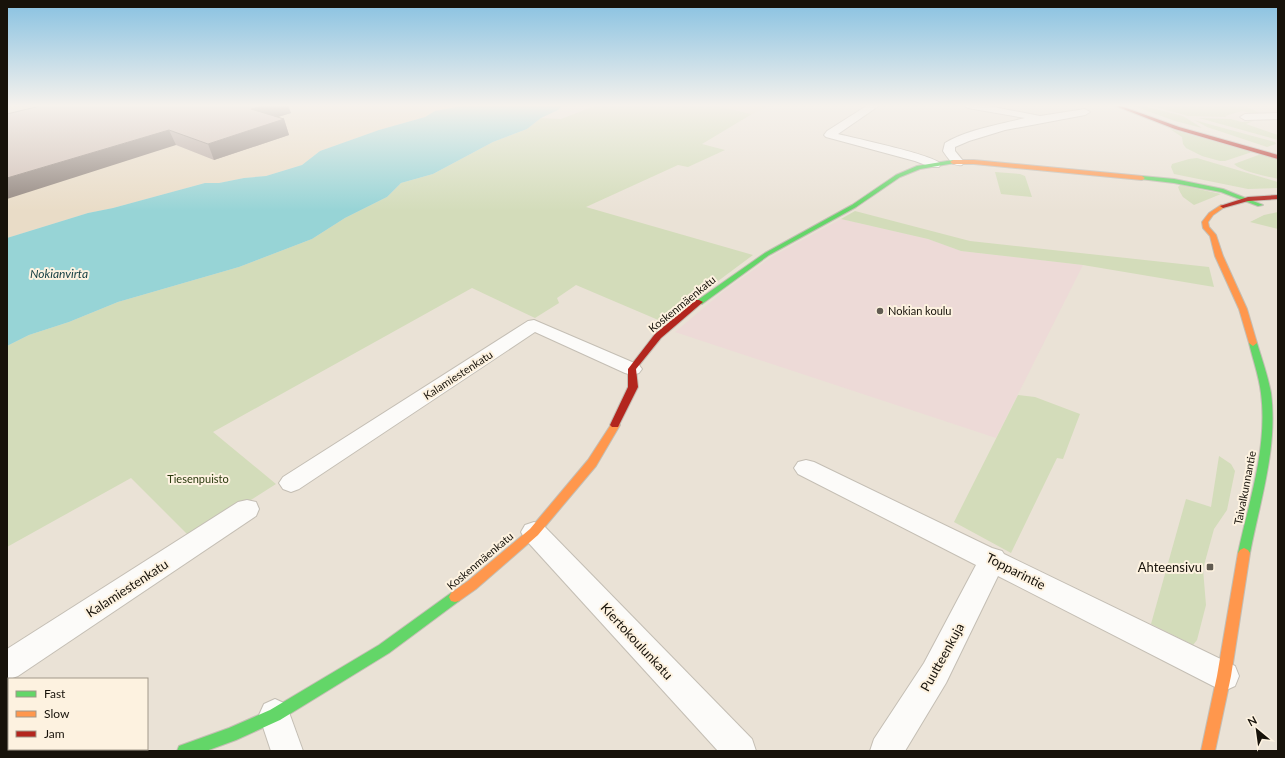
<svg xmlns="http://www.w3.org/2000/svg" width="1285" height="758" font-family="Lato,sans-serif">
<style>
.built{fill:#e9dcc7}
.education{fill:#eddad7}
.green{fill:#d3dcba}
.water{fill:#97d4d6}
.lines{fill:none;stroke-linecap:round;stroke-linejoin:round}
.street-casing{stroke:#c4beb4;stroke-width:2}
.fast-casing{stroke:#c4beb4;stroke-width:2}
.slow-casing{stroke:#c4beb4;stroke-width:2}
.jam-casing{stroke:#c4beb4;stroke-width:2}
.street{fill:#fcfbf9;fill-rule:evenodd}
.fast{fill:#63d668;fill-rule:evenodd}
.slow{fill:#ff974d;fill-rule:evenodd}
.jam{fill:#b3261e;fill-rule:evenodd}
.wall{fill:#b3a49d}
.shaded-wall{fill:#92867f}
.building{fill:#d0bfb6;stroke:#92867f}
.poi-dot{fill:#615b51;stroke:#fdf2e0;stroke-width:1.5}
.labels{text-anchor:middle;stroke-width:4;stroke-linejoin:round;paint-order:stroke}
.street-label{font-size:11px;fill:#17120a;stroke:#fdf2e0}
.poi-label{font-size:11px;fill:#17120a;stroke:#fdf2e0;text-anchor:start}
.park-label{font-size:11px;fill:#2a3a0e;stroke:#fdf2e0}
.water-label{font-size:12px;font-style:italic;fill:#184246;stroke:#fdf2e0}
.near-poi-label{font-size:13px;fill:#17120a;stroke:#fdf2e0;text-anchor:end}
.near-street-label{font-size:13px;fill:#17120a;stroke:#fdf2e0}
</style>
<rect width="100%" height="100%" fill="#eae2d6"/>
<g class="built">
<polygon points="21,105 467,105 435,111 425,117 379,130 320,151 302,165 266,176 244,178 219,183 205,183 113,208 88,213 7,238 7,106 11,107"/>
<polygon points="710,105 772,105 752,114"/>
</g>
<polygon class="education" points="841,219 928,239 961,251 1083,265 996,438 675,332 725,290 773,256"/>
<g class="green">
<polygon points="597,105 710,105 752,114 702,144 725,150 688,167 678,165 586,207 753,255 663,322 576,285 557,298 559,303 535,318 472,288 213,432 276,484 191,538 131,478 7,547 7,346 29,335 69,322 118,302 239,267 312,239 345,218 387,197 401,183 433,174 493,142 527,129 541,118 561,119"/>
<polygon points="1131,105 1140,105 1183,116 1202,128 1175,121"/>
<polygon points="1148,105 1242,105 1265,115 1258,115 1242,111 1225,116 1227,117 1188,116"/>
<polygon points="1199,118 1231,119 1242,122 1253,121 1246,124 1278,135 1278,140"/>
<polygon points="1194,120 1275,142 1276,144 1267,147 1207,127"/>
<polygon points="1170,129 1252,152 1225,161 1220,161 1202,156 1186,148 1183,144 1182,137"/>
<path d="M1261 154 1278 159V179C1267 176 1242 172 1234 164Z"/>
<polygon points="1197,158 1278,182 1278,188 1248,189 1174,174 1171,167 1172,164 1189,159"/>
<polygon points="995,172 1020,174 1025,176 1032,197 1001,194"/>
<polygon points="1180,185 1221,194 1194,205 1183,197 1180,192 1178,187"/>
<polygon points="855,211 970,241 1209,267 1214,287 1083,265 961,251 928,239 841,219"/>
<polygon points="1278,212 1278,229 1250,222 1264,215"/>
<polygon points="1018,395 1035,397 1080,414 1063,459 1057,458 1011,553 954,522"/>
<polygon points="1219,456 1231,464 1235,471 1227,510 1214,529 1203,569 1206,605 1197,640 1193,645 1151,624 1186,499 1211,507"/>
</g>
<polygon class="water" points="467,105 563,105 558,110 541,118 527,129 493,142 433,174 401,183 387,197 345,218 312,239 239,267 118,302 69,322 29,335 7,346 7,238 88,213 113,208 205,183 219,183 244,178 266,176 302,165 320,151 379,130 425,117 435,111"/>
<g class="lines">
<g class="street-casing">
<g id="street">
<path d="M868 105H880L838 134C854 138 935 155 941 164L939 167H931L915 161 826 137 824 135 827 131Z"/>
<path d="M963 105H983L1040 116 1085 109 1090 112 1085 115 1005 130 969 141 955 147V151L964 162 962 165C953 167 948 158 943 151L945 143C966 130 1001 124 1025 118L968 108Z"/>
<polygon points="1278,113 1278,119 1245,120 1240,117 1245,114"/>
<polygon points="534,320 639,365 642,369 639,373 632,375 625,373 535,332 299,489 291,492 283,489 279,483 283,477 528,321"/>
<polygon points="806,460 814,462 992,548 1002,551 1004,554 1235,666 1239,676 1235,686 1224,691 1213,686 998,576 946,683 905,751 870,751 874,739 924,663 976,565 798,474 794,468 798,462"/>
<polygon points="247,500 256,502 259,509 256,516 18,676 7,680 7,649 238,502"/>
<polygon points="534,522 543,525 752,739 756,751 718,751 525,539 521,532 525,525"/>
<polygon points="275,699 286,704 303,751 271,751 259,715 264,704"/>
</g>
</g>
<g class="fast-casing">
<g id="fast">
<polygon points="953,160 955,161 955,163 920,169 900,177 856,207 769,255 702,304 699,304 695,302 765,253 852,205 896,175 917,166"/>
<polygon points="1142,176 1174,179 1223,189 1263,205 1258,206 1221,192 1174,183 1140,179 1140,177"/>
<path d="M1253 340 1257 343C1262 360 1268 376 1271 393 1278 447 1260 501 1250 553L1248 556 1244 558 1240 556 1238 553C1249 501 1268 447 1261 393 1259 376 1253 360 1249 343Z"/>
<polygon points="455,592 459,593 461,597 459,601 389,653 280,720 236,740 206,751 177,751 179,746 229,728 270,710 379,645 451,593"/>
</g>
</g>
<g class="slow-casing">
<g id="slow">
<polygon points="974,160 1142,176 1145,178 1142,180 974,164 953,164 950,162 953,160"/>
<polygon points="1221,205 1226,206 1213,215 1208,222 1209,227 1216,235 1223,256 1247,309 1257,343 1253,346 1249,343 1239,309 1215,256 1210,236 1203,228 1202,222 1209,213"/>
<polygon points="615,422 618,423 620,425 596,466 538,535 476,589 459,601 455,602 451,601 449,597 451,593 468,581 530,529 588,460 612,423"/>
<polygon points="1244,548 1248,550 1250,553 1231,676 1215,751 1201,751 1217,676 1238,553 1240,550"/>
</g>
</g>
<g class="jam-casing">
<g id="jam">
<polygon points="1113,105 1118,105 1179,127 1278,155 1278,159 1175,129"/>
<polygon points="1278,195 1278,199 1248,201 1223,208 1220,206 1248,197"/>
<polygon points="696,300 699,300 703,302 661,338 636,369 638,387 618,427 612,427 610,425 628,387 628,369 655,334"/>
</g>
</g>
<use href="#street" class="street"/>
<use href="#fast" class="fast"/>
<use href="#slow" class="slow"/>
<use href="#jam" class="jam"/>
</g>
<polygon class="wall" points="44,105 291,113 277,117 284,119 289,135 214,160 176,145"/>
<g class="shaded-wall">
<polygon points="265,105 288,105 291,113 256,124 251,109"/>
<polygon points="284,119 289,135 214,160 208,144"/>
<polygon points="169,130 176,145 7,199 7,178"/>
</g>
<polygon class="building" points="44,105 265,105 251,109 284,119 208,144 169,130 7,178 7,114"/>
<linearGradient id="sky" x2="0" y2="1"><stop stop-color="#87c1e1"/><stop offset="0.5" stop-color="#f6f2ed"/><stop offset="1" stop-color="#f6f2ed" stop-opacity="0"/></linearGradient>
<rect width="1285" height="211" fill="url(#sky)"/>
<g class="poi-dot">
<circle cx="880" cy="311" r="4"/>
<rect x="1206" y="563" width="8" height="8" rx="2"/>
</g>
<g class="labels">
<g class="street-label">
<text transform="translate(682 304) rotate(-39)" y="4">Koskenmäenkatu</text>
<text transform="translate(458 375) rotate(-33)" y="4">Kalamiestenkatu</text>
<text transform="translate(1245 488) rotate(-79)" y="4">Taivalkunnantie</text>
<text transform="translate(480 561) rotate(-40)" y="4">Koskenmäenkatu</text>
</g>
<g class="poi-label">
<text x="888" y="315">Nokian koulu</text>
</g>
<g class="park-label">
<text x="198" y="483">Tiesenpuisto</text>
</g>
<g class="water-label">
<text x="59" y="278">Nokianvirta</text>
</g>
<g class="near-poi-label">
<text x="1202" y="572">Ahteensivu</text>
</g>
<g class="near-street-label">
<text transform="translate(1016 571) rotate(27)" y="5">Topparintie</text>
<text transform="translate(127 588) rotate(-33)" y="5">Kalamiestenkatu</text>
<text transform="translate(637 641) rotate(47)" y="5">Kiertokoulunkatu</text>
<text transform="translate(942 657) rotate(-61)" y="5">Puutteenkuja</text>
</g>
</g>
<rect width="1285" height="758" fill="none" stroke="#17120a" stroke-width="16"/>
<rect x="8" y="678" width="140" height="72" fill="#fdf2e0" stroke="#a1988a"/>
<rect x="16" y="691" width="20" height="6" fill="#63d668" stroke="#a1988a"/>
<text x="44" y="698" font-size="12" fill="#17120a">Fast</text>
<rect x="16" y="711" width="20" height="6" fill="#ff974d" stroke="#a1988a"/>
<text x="44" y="718" font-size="12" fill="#17120a">Slow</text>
<rect x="16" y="731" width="20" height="6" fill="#b3261e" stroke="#a1988a"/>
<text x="44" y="738" font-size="12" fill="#17120a">Jam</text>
<g transform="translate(1257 730) rotate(331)" stroke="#fdf2e0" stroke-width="3" paint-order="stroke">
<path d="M0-3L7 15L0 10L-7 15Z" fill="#17120a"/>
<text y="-6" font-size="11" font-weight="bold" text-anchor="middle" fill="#17120a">N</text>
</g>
</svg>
